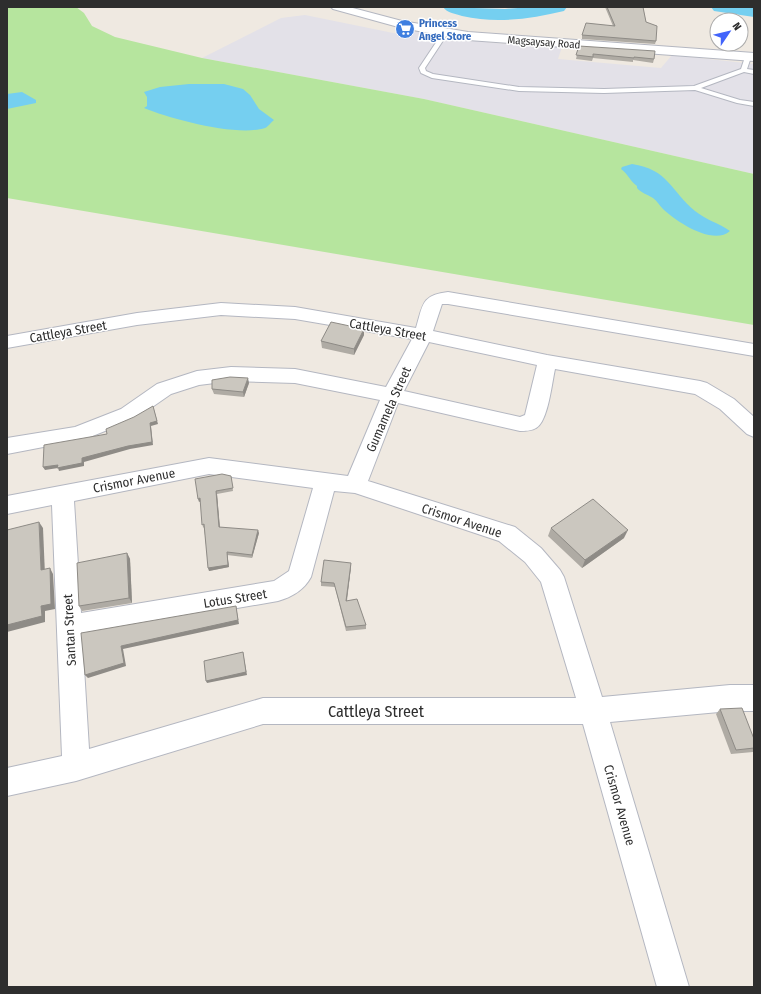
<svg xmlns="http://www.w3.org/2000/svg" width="761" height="994" font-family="'Fira Sans Condensed',sans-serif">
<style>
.industrial{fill:#e3e1e8}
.green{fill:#b6e59e}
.water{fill:#75cff0}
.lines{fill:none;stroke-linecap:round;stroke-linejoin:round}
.river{fill:#75cff0;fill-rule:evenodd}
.service-casing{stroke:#b4b7c1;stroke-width:2}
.minor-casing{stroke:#b4b7c1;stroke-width:2}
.secondary-casing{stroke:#b4b7c1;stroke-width:2}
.service{fill:#fff;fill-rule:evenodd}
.minor{fill:#fff;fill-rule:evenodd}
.secondary{fill:#fff;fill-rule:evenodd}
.wall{fill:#afaba4}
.shaded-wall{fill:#8e8b86}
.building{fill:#cbc7bf;stroke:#8e8b86}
.labels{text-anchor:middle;stroke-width:3;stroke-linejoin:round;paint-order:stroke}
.far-shop-label{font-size:11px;font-weight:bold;fill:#366cbe;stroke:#fff;text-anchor:start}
.far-street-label{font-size:11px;fill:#2e2e2e;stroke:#fff}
.street-label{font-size:13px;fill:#2e2e2e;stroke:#fff}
.near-street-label{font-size:16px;fill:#2e2e2e;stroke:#fff}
</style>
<rect width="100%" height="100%" fill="#efe9e1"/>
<polygon class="industrial" points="305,15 408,36 414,31 433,35 495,43 562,47 558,59 661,68 672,55 754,64 754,174 424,99 202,58 281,18"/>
<polygon class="green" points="7,7 76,7 84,13 92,26 115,37 202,58 424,99 754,174 754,325 7,198"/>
<g class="water">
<path d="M189 84H224L243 89 250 95 259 109 274 120C271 122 268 127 265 128 237 137 171 119 144 108L147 106V97L144 92 160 87Z"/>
<polygon points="22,92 36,100 36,103 7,109 7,94"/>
<path d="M632 164C668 169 671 191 695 211 706 220 719 223 730 231 713 246 677 222 663 209 660 206 657 201 653 198 647 194 641 193 637 188V186C630 181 628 174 621 169L622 167Z"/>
</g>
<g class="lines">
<g class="river">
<path d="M443 7 505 9 531 7H567L564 11C531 19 496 24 462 16 456 14 447 13 443 7Z"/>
<polygon points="711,7 754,7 754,17 714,11"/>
</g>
<g class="service-casing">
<polygon id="service" points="445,31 448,33 425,68 426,71 433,74 519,87 604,89 694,86 741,69 745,57 748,55 751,57 747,69 754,70 754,74 744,72 701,88 740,100 754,102 754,106 737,103 695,90 604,93 519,91 432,78 421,73 419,68 443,32"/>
</g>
<g class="minor-casing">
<path id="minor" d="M448 292 754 344V356L448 304H442L433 331 547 355 700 381 707 383 734 399 754 417V437L747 434 720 409 695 394 555 369C552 382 548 422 536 428 531 431 525 431 520 431L398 403 368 481 515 527 541 548 560 570 564 577 602 697 730 685H754V711H730L610 722 689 987H657L583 724H263L76 781 7 796V768L62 756 52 505 7 514V496L209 458 348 476 380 400 295 383 231 381 199 385 171 394 135 419 85 439 7 454V438L75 427 121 409 157 384 197 371 231 367 295 369 386 387 412 339 295 319 221 315 137 325 7 348V336L137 313 221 303 295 307 416 328C423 305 421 295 448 292ZM429 342 537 365 525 415 520 417 404 391ZM209 474 313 488 289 571 274 581 81 613 74 501ZM334 491 355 493 499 541 525 562 541 582 576 698H263L89 749 82 635 278 601C292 597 304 590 311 577Z"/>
</g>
<g class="secondary-casing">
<polygon id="secondary" points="331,7 349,7 402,21 468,32 754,53 754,61 468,40 402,28 333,9"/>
</g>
<use href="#service" class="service"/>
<use href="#minor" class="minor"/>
<use href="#secondary" class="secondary"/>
</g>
<g class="wall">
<polygon points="605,7 643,7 646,22 656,41 655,44 582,39 582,35 613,26"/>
<polygon points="579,46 654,59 653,63 633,60 633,62 593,58 592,61 576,59"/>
<polygon points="364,329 364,335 354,355 322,348 321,341"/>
<polygon points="249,383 244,397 214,394 212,389"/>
<polygon points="231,476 233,491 217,494 220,527 259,533 252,558 227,555 229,567 209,571 204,527 203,528 201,501 199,502"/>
<polygon points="551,528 624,538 582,568 548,536"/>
<polygon points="127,553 130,559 132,603 82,611 79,606"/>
<polygon points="351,563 351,567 347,601 366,625 366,629 346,631 335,587 321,586 321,582"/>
<polygon points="720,709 754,748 754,751 753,752 731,754 716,714"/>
</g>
<g class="shaded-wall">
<polygon points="364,329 364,335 354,355 354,349"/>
<polygon points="248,378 249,383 244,397 243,392"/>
<polygon points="153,406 158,424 151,426 153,445 130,449 84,462 84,466 59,471 58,468 45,470 43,467 82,458"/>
<polygon points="216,491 217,494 220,530 219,527"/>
<polygon points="200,498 201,501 199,502 198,499"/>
<polygon points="39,522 43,528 45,575 41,570"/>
<polygon points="258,530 259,533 252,558 252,555"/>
<polygon points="628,530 624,538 582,568 585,560"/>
<polygon points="227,552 229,567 209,571 208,568"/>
<polygon points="127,553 130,559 132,603 129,598"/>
<polygon points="351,563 351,567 346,605 346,601"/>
<polygon points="50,568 53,574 55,609 45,611 45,622 7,632 7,625 41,606"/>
<polygon points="236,606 239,624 123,649 126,666 88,678 85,675 121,646"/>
<polygon points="243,652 247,675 207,683 206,681"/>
</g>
<g class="building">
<polygon points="607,7 643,7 646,22 657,26 656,41 582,35 586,23 615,26"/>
<polygon points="579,46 655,51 654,59 634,57 634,58 593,54 593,57 576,55"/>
<polygon points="331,322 364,329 354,349 321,341"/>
<polygon points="230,377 248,378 243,392 212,389 212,380"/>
<polygon points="153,406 157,421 150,423 152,442 128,446 82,458 82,463 57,468 58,465 43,467 44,445 107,434 106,429 134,417"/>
<polygon points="222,474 231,476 233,488 216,491 219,527 258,530 252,555 227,552 228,565 208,568 204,524 202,525 200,498 198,499 195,479"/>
<polygon points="593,499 628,530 585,560 551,528"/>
<polygon points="39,522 41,570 50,568 51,604 41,606 42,616 7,625 7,530"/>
<polygon points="127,553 129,598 79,606 77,563"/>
<polygon points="324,560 351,563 346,601 357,599 366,625 346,627 334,583 321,582"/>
<polygon points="236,606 238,620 121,646 124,663 85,675 81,633"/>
<polygon points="243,652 246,672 206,681 204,661"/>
<polygon points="742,708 754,739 754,748 736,750 720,709"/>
</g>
<defs>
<g id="supermarket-disc" transform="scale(1)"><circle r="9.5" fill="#3f7fe0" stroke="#fff"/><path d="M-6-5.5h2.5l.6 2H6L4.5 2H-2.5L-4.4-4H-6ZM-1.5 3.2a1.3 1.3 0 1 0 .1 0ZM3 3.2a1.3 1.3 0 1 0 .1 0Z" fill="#fff"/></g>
</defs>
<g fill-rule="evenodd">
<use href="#supermarket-disc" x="405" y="29"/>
</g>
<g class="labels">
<g class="far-shop-label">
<text x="419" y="27">Princess<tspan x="419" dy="13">Angel Store</tspan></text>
</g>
<g class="far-street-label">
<text transform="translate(544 42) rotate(4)" y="4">Magsaysay Road</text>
</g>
<g class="street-label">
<text transform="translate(388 329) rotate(10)" y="5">Cattleya Street</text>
<text transform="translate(68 331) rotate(-10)" y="5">Cattleya Street</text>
<text transform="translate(388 409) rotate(-66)" y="5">Gumamela Street</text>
<text transform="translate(134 480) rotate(-11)" y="5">Crismor Avenue</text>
<text transform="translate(462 520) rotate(18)" y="5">Crismor Avenue</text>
<text transform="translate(235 598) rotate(-9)" y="5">Lotus Street</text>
<text transform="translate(69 630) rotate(-93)" y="5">Santan Street</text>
<text transform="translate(620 805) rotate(74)" y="5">Crismor Avenue</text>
</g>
<g class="near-street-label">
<text x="376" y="717">Cattleya Street</text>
</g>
</g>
<rect width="761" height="994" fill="none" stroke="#2e2e2e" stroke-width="16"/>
<g transform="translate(729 32) rotate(55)"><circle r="19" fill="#ffffff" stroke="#ababab"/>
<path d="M0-3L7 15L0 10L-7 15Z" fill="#4264fb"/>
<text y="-6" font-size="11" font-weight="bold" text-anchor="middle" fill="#2e2e2e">N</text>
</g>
</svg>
